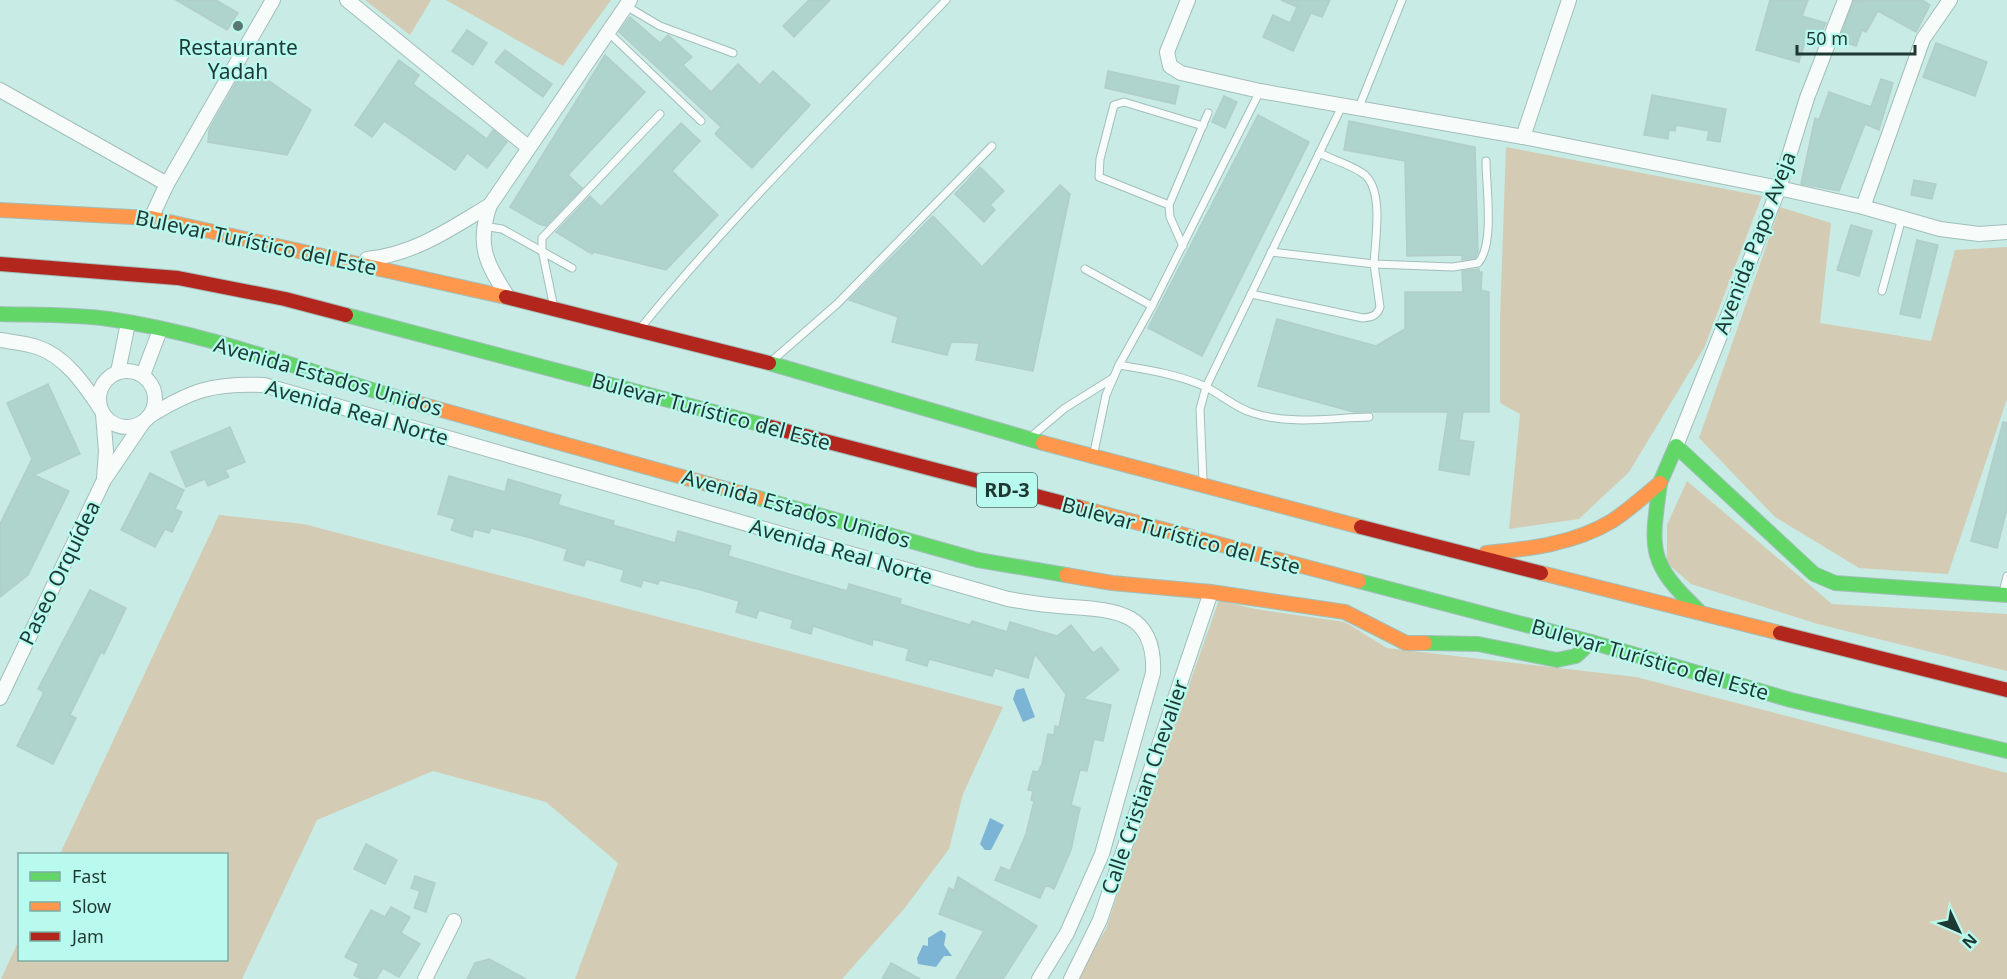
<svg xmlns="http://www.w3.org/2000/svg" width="2007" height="979" font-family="'Noto Sans',sans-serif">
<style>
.green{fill:#d3cbb4}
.water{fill:#7cb4d5}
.building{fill:#afd3cd;stroke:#b2cec9;stroke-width:1.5}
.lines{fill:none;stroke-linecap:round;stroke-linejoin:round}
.lane-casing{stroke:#a2beba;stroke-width:9}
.street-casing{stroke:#a2beba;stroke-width:16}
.fast-casing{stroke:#a2beba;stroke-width:16}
.slow-casing{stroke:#a2beba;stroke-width:16}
.jam-casing{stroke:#a2beba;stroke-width:16}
.lane{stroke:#f7fcfb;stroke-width:7}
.street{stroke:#f7fcfb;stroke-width:14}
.fast{stroke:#63d668;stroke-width:14}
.slow{stroke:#ff974d;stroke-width:14}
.jam{stroke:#b3261e;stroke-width:14}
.poi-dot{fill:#5a7772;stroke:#b9faee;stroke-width:2}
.labels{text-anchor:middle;stroke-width:4.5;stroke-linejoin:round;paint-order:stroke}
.shield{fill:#b9faee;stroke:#4c736c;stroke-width:1.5}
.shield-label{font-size:20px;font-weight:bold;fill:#1e3934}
.poi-label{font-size:21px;fill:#1e3934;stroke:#b9faee}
.street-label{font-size:21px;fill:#1e3934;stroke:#b9faee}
</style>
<rect width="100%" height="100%" fill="#c8ebe5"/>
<g class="green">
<polygon points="365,0 431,0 410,35"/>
<polygon points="446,0 611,0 563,66"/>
<polygon points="1506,147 1762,196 1704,348 1629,472 1579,519 1509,529 1520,414 1500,403 1500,319"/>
<polygon points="1780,207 1831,223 1820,323 1931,341 1955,250 2007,247 2007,399 1948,574 1859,568 1775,517 1699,438"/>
<polygon points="1687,481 1832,604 2007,614 2007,671 1818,624 1691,584 1667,563 1667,525"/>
<polygon points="219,515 304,524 1003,707 963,794 949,849 904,909 842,979 575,979 618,863 546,802 433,771 317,820 242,979 1,979 19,940 20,960 226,960 226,854 60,854"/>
<polygon points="1219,600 1255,609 1345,622 1387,648 1636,677 2007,773 2007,979 1075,979 1106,929 1157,776"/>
</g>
<g class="water">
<polygon points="1024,688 1035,717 1023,722 1013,699 1016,690"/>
<polygon points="990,818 1004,825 991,850 985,850 980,844"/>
<polygon points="941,930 946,934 944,945 952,956 944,956 936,967 918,964 917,958 923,945 928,946 928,938"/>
</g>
<g class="building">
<polygon points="176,0 216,0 238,13 227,30"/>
<polygon points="809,0 830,0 794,37 783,26"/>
<polygon points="1281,0 1330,0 1322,17 1311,13 1293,51 1263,37 1273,15 1290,23 1297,7"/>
<polygon points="1770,0 1808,0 1802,16 1826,23 1817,42 1806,39 1799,62 1756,50"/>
<polygon points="1854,0 1864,3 1857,0 1922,0 1930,5 1916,32 1878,11 1866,32 1862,30 1856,46 1839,40"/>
<polygon points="630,17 660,43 668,35 692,57 683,65 711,92 738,64 760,85 773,71 810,105 752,168 715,134 721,127 619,32"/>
<polygon points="467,30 487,43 473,65 452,51"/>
<polygon points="1936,43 1987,62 1975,96 1923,77"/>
<polygon points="505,50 552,84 543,97 495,62"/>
<polygon points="605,55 645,92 568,175 582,188 546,226 539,224 510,207"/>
<polygon points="399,60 419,75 413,84 487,139 493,130 507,142 487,168 467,153 455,170 384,121 372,137 355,125"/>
<polygon points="246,65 311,110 287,155 208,142 209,130"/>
<polygon points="1108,71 1179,86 1175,104 1105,88"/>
<polygon points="1881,79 1893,83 1879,130 1865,124 1839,191 1801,184 1815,118 1819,120 1829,92 1871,107"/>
<polygon points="1652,95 1726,109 1720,142 1707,140 1709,131 1676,125 1675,131 1669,130 1668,139 1644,135"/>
<polygon points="1224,96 1237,102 1225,128 1212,122"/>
<polygon points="1258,115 1309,142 1202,356 1148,328"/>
<polygon points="1349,121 1475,147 1478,252 1475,258 1462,260 1462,255 1407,256 1405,161 1344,150"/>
<polygon points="681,123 700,141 672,171 718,215 666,270 594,252 592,254 556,232 590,196 601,207"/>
<polygon points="980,167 1004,191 990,205 995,210 984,222 955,194"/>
<polygon points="1914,180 1936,184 1932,199 1911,195"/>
<polygon points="1060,185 1070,194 1033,371 976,360 979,343 951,342 947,355 892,342 898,317 849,300 933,216 982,267"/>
<polygon points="1851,225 1872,231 1859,276 1837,270"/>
<polygon points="1917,240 1938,245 1920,318 1900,314"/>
<polygon points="1479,269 1479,272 1482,272 1481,290 1489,292 1489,412 1463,412 1459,440 1474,442 1469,475 1439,470 1448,412 1354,412 1258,386 1277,319 1376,346 1405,329 1405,292 1463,292 1462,271"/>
<polygon points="48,384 80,454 34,475 69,491 28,575 0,597 0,524 32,459 7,403"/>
<polygon points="2003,422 2007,423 2007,509 1997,548 1971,541"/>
<polygon points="230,427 245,462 225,470 229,477 208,486 205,479 186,487 171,452"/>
<polygon points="150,473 184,490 175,509 182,512 172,532 165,529 155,547 121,530"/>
<polygon points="449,476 505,492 508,479 561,495 558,505 614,521 613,525 675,543 678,531 731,546 728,556 847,591 849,584 901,599 900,604 970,625 972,621 1007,632 1010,622 1057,636 1071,625 1093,653 1101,647 1119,670 1083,699 1111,705 1103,741 1094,739 1087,771 1080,770 1071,805 1080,808 1071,850 1054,889 1046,885 1040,898 995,880 1001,867 1010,871 1026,834 1034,801 1031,800 1033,791 1028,790 1033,771 1038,772 1042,764 1048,734 1054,735 1055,726 1059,727 1066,694 1035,654 1028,678 995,668 992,676 929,659 927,666 906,660 909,649 873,639 872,645 813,626 811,634 791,628 793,620 759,610 756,618 736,612 739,601 701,590 660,580 658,584 643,580 641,587 621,581 624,570 586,559 584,566 564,560 567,549 531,538 491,528 489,533 474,529 472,537 451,530 455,519 438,514"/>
<polygon points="90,590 126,608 104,654 101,652 70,715 76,718 53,764 17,746 44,692 38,689"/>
<polygon points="366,844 397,860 385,884 354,869"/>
<polygon points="415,876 435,883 426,912 414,908 420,891 411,888"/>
<polygon points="958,877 1037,926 1003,979 956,979 984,931 939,914 949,888 954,890"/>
<polygon points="391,907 410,917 401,933 420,944 399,977 383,968 376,979 361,979 354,975 359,964 345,957 371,910 385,917"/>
<polygon points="489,959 526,979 467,979 475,963"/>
<polygon points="891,963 920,979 882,979"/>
</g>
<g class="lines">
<g class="lane-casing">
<g id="lane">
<polyline points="626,6 660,26 733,53"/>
<polyline points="608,32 701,121"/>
<polyline points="1359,107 1402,0"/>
<path d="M1319 153C1333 160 1353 165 1365 175 1384 192 1375 240 1374 264L1453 267 1478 263C1495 245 1486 186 1486 161"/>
<polyline points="1169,205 1099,177 1100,159 1114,105 1124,102 1203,126"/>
<polyline points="483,226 502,229 572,268"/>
<polyline points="1183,246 1170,217 1169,205 1208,113"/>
<polyline points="1085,269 1152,306"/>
<polyline points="1882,291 1902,218"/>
<path d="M1251 294 1363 318C1372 317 1377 316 1380 307L1374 264 1271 252"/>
<polyline points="553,303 542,250 542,238 660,114"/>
<path d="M643 325C737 210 843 107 946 0"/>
<polyline points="774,359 837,304 992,146"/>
<path d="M1119 365C1148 370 1176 374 1204 386 1221 394 1235 408 1253 413 1289 425 1331 418 1369 417"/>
<polyline points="1033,435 1065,408 1113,378"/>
<polyline points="1094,452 1106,395 1119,365 1152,306 1260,91"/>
<polyline points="1203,480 1200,409 1206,387 1343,104"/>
<polyline points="2003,592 2007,576"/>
</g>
</g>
<g class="street-casing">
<g id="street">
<polyline points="347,0 528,147"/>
<polyline points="1188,0 1167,52 1170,66 1181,73 1260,91 1523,137 1779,188 1863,207 1940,229 1979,234 2007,232"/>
<polyline points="0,90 167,184"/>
<polyline points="1523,137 1569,0"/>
<polyline points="1863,207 1923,39 1950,0"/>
<polyline points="151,218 167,184 273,0"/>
<path d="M367 259C415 254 450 229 490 205"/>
<path d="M508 297C486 263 476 245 490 205L630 0"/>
<path d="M0 340C12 342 25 343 37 347 65 356 84 384 100 408"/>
<circle cx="127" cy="399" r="28"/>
<polyline points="118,372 128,323"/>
<polyline points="143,375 160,330"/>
<polyline points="103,414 106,451 104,478"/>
<path d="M148 417C192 390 212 383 264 385L1008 599C1025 602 1042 605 1059 606 1109 610 1156 607 1153 673L1102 854 1067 933 1039 979"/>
<polyline points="1676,446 1779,188 1807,98 1845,0"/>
<polyline points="0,698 104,480 144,421"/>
<polyline points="425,979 454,921"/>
<polyline points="1071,979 1100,920 1211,592"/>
</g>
</g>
<g class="fast-casing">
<g id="fast">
<path d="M0 314C36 315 73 314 109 319 213 334 313 374 413 402"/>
<polyline points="346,315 767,426"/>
<polyline points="769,363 1043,443"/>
<polyline points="1660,483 1676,446 1814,574 1835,583 2007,595"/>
<path d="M1660 483C1651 549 1647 562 1698 610"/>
<polyline points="758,498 978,560 1066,575"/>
<polyline points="1359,581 1591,642 1791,700 2007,751"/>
<polyline points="1425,643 1478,644 1557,660 1576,656 1591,642"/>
</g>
</g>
<g class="slow-casing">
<g id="slow">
<polyline points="0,210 151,218 506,297"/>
<polyline points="413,402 758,498"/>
<polyline points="1043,443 1361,527"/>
<polyline points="1078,507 1359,581"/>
<path d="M1486 553C1529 549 1574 544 1612 521 1629 510 1644 496 1660 483"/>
<polyline points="1541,573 1780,633"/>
<polyline points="1066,575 1112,583 1211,592 1345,612 1406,643 1425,643"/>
</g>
</g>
<g class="jam-casing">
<g id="jam">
<polyline points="0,264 178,278 285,299 346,315"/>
<polyline points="506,297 769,363"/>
<polyline points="767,426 1078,507"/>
<polyline points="1361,527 1541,573"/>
<polyline points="1780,633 2007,690"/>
</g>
</g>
<use href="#lane" class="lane"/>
<use href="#street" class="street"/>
<use href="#fast" class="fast"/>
<use href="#slow" class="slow"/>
<use href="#jam" class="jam"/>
</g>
<circle class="poi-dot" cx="238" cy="26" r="6"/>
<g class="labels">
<rect class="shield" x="977" y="473" width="60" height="34" rx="4.5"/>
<g class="shield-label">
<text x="1007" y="497">RD-3</text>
</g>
<g class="poi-label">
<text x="238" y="55">Restaurante<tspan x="238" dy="24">Yadah</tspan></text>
</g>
<g class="street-label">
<text transform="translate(256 243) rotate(12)" y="7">Bulevar Turístico del Este</text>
<text transform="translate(1755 243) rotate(-69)" y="7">Avenida Papo Aveja</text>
<text transform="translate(328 377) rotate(16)" y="7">Avenida Estados Unidos</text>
<text transform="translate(711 412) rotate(15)" y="7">Bulevar Turístico del Este</text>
<text transform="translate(357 413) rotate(16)" y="7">Avenida Real Norte</text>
<text transform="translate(796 509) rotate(16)" y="7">Avenida Estados Unidos</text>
<text transform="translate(1181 536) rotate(15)" y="7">Bulevar Turístico del Este</text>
<text transform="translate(841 552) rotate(16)" y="7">Avenida Real Norte</text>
<text transform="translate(60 573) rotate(-64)" y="7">Paseo Orquídea</text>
<text transform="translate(1650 660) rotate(16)" y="7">Bulevar Turístico del Este</text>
<text transform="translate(1145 787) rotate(-71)" y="7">Calle Cristian Chevalier</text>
</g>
</g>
<rect x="18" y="853" width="210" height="108" fill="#b9faee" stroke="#7bada4" stroke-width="1.5"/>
<rect x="30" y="872" width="30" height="9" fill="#63d668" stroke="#7bada4" stroke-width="1.5"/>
<text x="72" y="883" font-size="18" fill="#1e3934">Fast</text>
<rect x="30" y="902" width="30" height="9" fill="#ff974d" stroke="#7bada4" stroke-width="1.5"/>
<text x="72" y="913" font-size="18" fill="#1e3934">Slow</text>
<rect x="30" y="932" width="30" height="9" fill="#b3261e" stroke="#7bada4" stroke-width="1.5"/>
<text x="72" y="943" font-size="18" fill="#1e3934">Jam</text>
<g transform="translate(1959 931) rotate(134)" stroke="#b9faee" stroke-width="4.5" paint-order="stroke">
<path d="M0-4.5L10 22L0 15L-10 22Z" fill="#1e3934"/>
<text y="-9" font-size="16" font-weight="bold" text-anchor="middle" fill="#1e3934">N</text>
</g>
<path d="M1797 45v9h118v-9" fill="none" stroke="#1e3934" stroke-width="3"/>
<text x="1806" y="45" font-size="18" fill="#1e3934" stroke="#b9faee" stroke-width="4.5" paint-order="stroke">50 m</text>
</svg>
